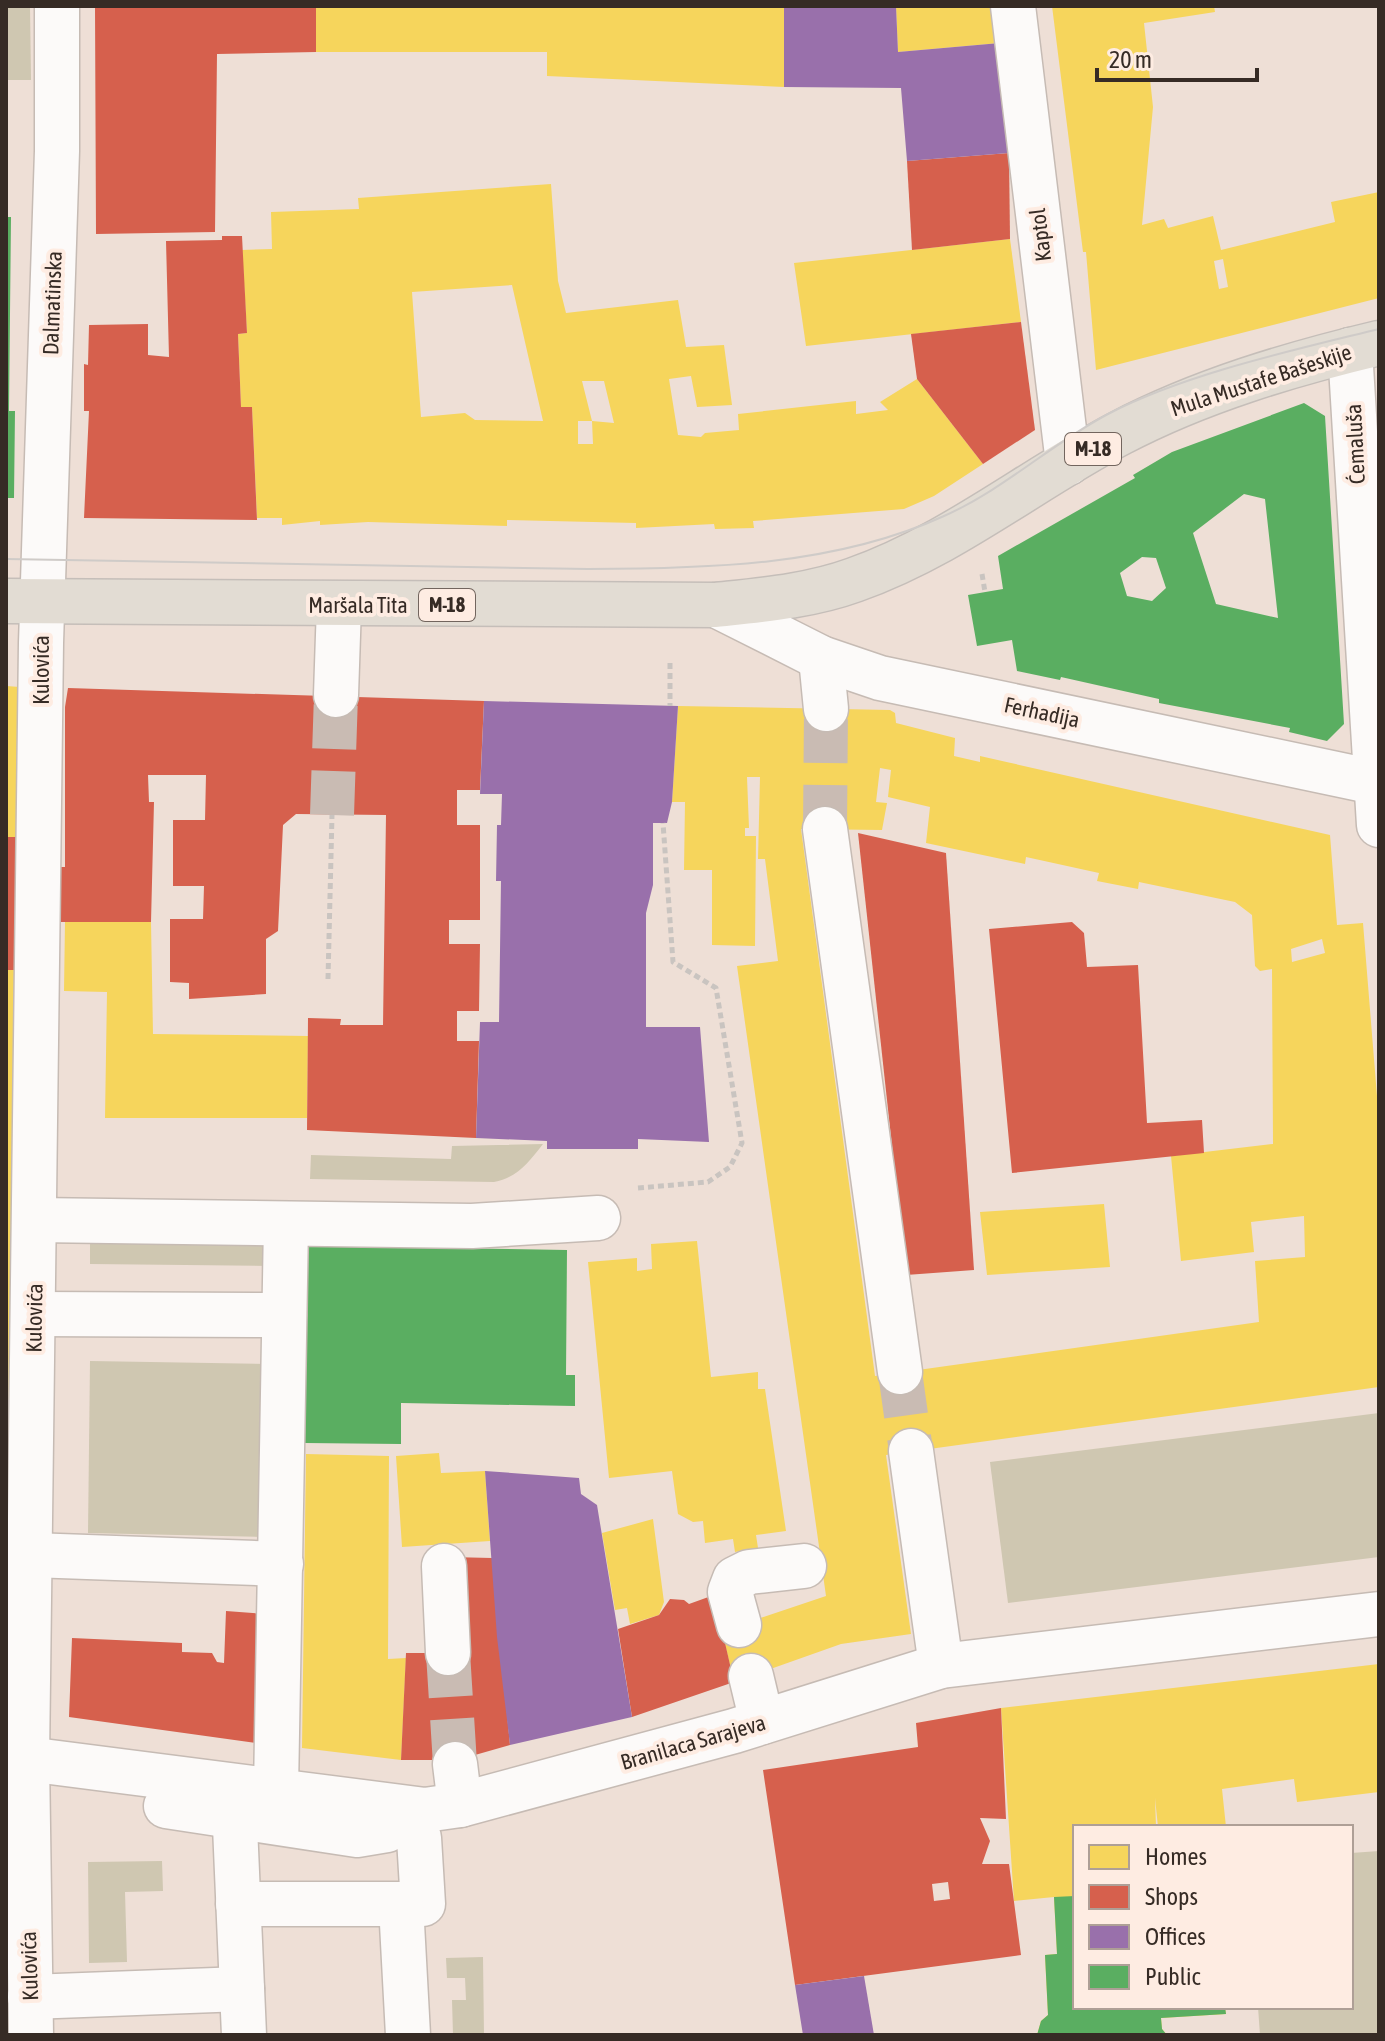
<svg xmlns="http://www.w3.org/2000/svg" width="1385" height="2041" font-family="'Asap Condensed',sans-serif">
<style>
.green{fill:#cfc7b1}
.homes{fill:#f6d55c;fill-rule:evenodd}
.shops{fill:#d6604d;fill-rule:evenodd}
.offices{fill:#9970ab}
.public{fill:#5aae61;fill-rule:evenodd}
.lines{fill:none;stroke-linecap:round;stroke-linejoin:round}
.minor-tunnel{stroke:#c9bbb3;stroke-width:44;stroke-dasharray:44 22;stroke-linecap:butt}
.minor-casing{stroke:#c6bbb4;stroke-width:47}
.major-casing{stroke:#c5beb9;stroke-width:47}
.path{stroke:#c9c4c0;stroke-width:5;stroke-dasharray:6 4;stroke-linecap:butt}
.minor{stroke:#fcfaf9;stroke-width:44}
.major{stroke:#e2dcd3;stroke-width:44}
.tram{stroke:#cfcbc8;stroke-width:2}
.labels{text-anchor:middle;stroke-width:8;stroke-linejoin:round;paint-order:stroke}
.shield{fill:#feece2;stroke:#72655e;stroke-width:2}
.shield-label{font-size:20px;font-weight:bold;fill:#362b25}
.street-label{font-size:22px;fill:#362b25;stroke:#feece2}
</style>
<rect width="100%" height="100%" fill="#eedfd6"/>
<g class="green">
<polygon points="6,6 30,6 31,80 6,80"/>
<path d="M543 1144C528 1163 518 1177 494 1182L310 1179 311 1155 451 1159 452 1146Z"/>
<polygon points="90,1221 269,1223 269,1266 90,1264"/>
<polygon points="90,1361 267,1364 265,1537 88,1533"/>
<polygon points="1379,1413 1379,1557 1008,1603 990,1462"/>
<polygon points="1379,1851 1379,2035 1260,2035 1258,2007 1351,2007 1351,1853"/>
<polygon points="162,1861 163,1891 125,1892 127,1962 89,1963 88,1862"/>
<polygon points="483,1957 484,2035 453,2035 452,2000 466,2000 465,1978 447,1978 446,1958"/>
</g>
<g class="homes">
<polygon points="316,6 784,6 784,87 547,76 547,52 316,52"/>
<polygon points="896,6 995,6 1000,43 898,52"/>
<path d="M1052 6H1214L1215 12 1144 23 1153 107 1142 225 1164 219 1168 228 1213 216 1221 250 1335 222 1331 202 1379 192V298L1096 370 1086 252H1083ZM1223 259 1228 287 1219 289 1214 261Z"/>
<path d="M551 184 558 281 566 313 678 300 686 347 724 345 732 405 697 407 691 376 669 379 678 435 701 437 705 433 739 430 738 414 856 401V414L888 410 880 402 917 379 983 464 934 496 904 509 753 521 754 528 715 529 714 524 636 528V523L507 520V526L368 522 320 525V521L282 525V518H257L252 407H241L238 334 247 333 242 250 272 249 271 212 359 209 358 198ZM512 285 543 421 475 420 465 413 421 417 412 292ZM582 381H604L614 423 592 421ZM578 421H592L593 444H578Z"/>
<polygon points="1010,239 1021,322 806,346 794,263"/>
<polygon points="6,686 20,687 18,837 6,837"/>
<path d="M678 706 890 710 895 713 896 723 955 738 954 756 980 762V756L1330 835 1337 925 1363 923 1379 1121V1387L886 1455 911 1634 841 1644 734 1682 722 1631 826 1596 737 966 778 961 765 859H758L760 777H747L749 828H745V836H756L755 946 712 945V870H684L685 802H672ZM880 768 891 770 888 797 930 807 926 843 1025 864 1026 857 1099 873 1097 881 1138 889 1139 882 1235 902 1252 915 1255 966 1260 971 1272 969 1273 1144 1171 1156 1181 1261 1254 1252 1251 1222 1304 1216 1305 1257 1255 1261 1259 1322 875 1376 801 829 882 830 887 803 876 802ZM1322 939 1325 953 1292 962 1291 949Z"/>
<polygon points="65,922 151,922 153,1034 308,1036 307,1118 105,1118 107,992 64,991"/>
<polygon points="6,970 15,970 22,1487 6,1488"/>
<polygon points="1104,1204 1110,1267 987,1275 980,1212"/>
<polygon points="697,1241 711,1377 758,1372 758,1389 765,1389 786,1531 756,1535 758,1548 735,1552 733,1539 705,1543 703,1521 693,1522 678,1514 672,1471 609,1478 588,1262 637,1258 637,1271 652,1269 651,1244"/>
<polygon points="439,1453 441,1473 485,1471 490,1541 402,1547 396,1456"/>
<polygon points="306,1454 389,1456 388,1659 406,1658 401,1760 302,1748"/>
<polygon points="653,1519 664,1602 659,1615 630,1624 627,1608 615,1610 602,1533"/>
<polygon points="14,1530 11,1636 6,1640 6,1531"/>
<polygon points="1379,1664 1379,1792 1297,1802 1294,1779 1222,1789 1226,1827 1158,1827 1155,1798 1156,1827 1075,1827 1075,2007 1225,2007 1226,2014 1161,2018 1162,2029 1167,2035 1037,2035 1041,2021 1048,2015 1045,1955 1057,1954 1054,1897 1014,1901 1001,1708"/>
</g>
<g class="shops">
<polygon points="95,6 316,6 316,52 217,54 215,232 96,234"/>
<polygon points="1009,153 1010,239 912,250 907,161"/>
<polygon points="222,236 242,236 247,333 238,334 241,407 252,407 257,520 84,518 89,411 84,411 84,364 88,365 89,325 148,324 148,355 169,357 166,241 222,240"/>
<polygon points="1021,322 1035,430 983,464 917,379 911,334"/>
<polygon points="68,688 484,701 480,790 457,790 457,825 480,825 480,920 449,920 449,944 480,944 479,1011 457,1011 457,1041 479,1041 476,1138 307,1130 308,1018 341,1019 340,1025 383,1025 386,815 296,814 283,825 278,931 266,939 266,994 189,999 189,983 170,982 170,919 203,919 204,886 173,886 173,820 205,820 206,775 148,775 149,802 154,802 151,922 61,922 61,867 65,867 65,707"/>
<polygon points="858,833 946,853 974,1270 906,1275"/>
<polygon points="6,837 18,837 15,970 6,970"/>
<polygon points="1072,922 1084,933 1087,967 1138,965 1147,1123 1202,1120 1204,1153 1012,1173 989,929"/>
<polygon points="450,1557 492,1558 510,1745 475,1755 476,1760 401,1760 406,1653 457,1653"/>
<polygon points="714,1595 734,1682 632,1717 618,1629 659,1615 670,1599 684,1600 689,1604"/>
<polygon points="226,1611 265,1614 256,1743 69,1717 72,1638 182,1643 182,1652 212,1653 217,1662 224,1663"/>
<path d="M1001 1708 1006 1819 980 1818 990 1841 982 1864H1009L1021 1955 795 1985 763 1770 918 1747 916 1723ZM948 1882 950 1899 934 1901 932 1884Z"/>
</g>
<g class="offices">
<polygon points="784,6 896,6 898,52 1000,43 1009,153 907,161 901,88 784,87"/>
<polygon points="484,701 678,706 672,802 667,823 653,823 653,885 646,913 646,1027 700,1027 709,1142 638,1139 638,1149 547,1149 547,1141 476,1138 480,1022 499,1022 501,881 496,881 497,825 501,825 502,794 480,794"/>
<polygon points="485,1471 579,1478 581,1494 597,1505 632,1717 510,1745 497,1637"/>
<polygon points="864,1976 874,2035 803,2035 795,1985"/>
</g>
<g class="public">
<polygon points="6,217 11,217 9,411 15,411 14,498 6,498"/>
<path d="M1304 403 1325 416 1344 724 1327 741 1289 732 1290 728 1159 703V699L1061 677 1060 680 1017 671 1012 640 977 646 968 595 1003 589 998 556 1135 478 1133 475 1172 452ZM1244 494 1265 499 1278 618 1216 604 1193 533ZM1142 557 1156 558 1166 588 1152 601 1127 596 1120 573Z"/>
<polygon points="308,1246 567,1250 566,1375 575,1375 575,1406 401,1403 401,1444 305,1443 306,1350 300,1350 300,1303 307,1304"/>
<polygon points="1075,1896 1075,2007 1225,2007 1226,2014 1161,2018 1162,2029 1167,2035 1037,2035 1041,2021 1048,2015 1045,1955 1057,1954 1054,1897"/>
</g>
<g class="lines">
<g class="minor-tunnel">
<polyline points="332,815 336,695"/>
<polyline points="825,829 826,709"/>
<polyline points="900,1372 911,1451"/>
<polyline points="448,1653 455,1764"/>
</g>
<g class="minor-casing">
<g id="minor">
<polyline points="1013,6 1068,463"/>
<polyline points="1350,350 1379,825"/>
<polyline points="716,605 821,658 880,678 1379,783"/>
<polyline points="821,658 826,709"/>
<polyline points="336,695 339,605"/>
<polyline points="825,829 900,1372"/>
<polyline points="36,1220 472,1226 598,1218"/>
<polyline points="34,1314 284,1315"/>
<polyline points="911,1451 941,1666"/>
<polyline points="31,1555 281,1564"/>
<polyline points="444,1566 448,1653"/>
<polyline points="739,1625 730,1592 735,1579 749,1572 804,1566"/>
<polyline points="751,1676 762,1722"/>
<polyline points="6,1749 27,1759 425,1810 460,1805 734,1731 941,1666 1379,1614"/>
<polyline points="455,1764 460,1805"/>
<polyline points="276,1790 286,1224"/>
<polyline points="166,1806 357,1835 387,1830 422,1811"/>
<polyline points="235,1826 244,2035"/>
<polyline points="238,1904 423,1904 419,1838"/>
<polyline points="401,1905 408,2035"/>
<polyline points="30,1997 242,1989"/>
<polyline points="31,2035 27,1759 41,643 57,151 57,6"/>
</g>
</g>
<g class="major-casing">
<path id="major" d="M6 601 716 605C762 600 810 596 854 580 951 546 1030 480 1120 433 1200 391 1291 364 1379 343"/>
</g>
<g class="path">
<polyline points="982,574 985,592"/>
<polyline points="670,663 670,706"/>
<polyline points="328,979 332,815"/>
<polyline points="638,1188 708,1182 730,1167 742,1143 716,988 673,962 663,823"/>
</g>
<use href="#minor" class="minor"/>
<use href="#major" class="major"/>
<path class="tram" d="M6 559 588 569C706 569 835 566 944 516 1003 490 1051 444 1108 414 1185 374 1294 350 1379 329"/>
</g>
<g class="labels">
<g class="shield">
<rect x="1065" y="433" width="56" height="32" rx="6"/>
<rect x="419" y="589" width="56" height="32" rx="6"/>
</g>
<g class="shield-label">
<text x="1093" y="456">M-18</text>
<text x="447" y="612">M-18</text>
</g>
<g class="street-label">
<text transform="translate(1040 235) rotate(-97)" y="8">Kaptol</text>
<text transform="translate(52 303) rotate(-88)" y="8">Dalmatinska</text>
<text transform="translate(1261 380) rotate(-18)" y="8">Mula Mustafe Bašeskije</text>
<text transform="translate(1355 444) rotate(-93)" y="8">Ćemaluša</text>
<text x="358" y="613">Maršala Tita</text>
<text transform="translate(41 670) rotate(-90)" y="8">Kulovića</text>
<text transform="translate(1042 712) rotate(12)" y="8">Ferhadija</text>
<text transform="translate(34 1318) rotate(-89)" y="8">Kulovića</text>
<text transform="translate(693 1742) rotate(-16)" y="8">Branilaca Sarajeva</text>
<text transform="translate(29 1966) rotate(-92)" y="8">Kulovića</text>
</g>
</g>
<rect width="1385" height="2041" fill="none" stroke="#362b25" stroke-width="16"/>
<rect x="1073" y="1825" width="280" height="184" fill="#feece2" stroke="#ae9f96" stroke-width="2"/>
<rect x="1089" y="1845" width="40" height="24" fill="#f6d55c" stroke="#ae9f96" stroke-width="2"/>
<text x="1145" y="1865" font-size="24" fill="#362b25">Homes</text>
<rect x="1089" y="1885" width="40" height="24" fill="#d6604d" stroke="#ae9f96" stroke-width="2"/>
<text x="1145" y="1905" font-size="24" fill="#362b25">Shops</text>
<rect x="1089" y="1925" width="40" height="24" fill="#9970ab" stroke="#ae9f96" stroke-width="2"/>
<text x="1145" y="1945" font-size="24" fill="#362b25">Offices</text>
<rect x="1089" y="1965" width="40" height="24" fill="#5aae61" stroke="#ae9f96" stroke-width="2"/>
<text x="1145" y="1985" font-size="24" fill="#362b25">Public</text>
<path d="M1097 68v12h160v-12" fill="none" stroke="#362b25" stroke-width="4"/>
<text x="1109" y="68" font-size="24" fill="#362b25" stroke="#feece2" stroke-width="6" paint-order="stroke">20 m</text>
</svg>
